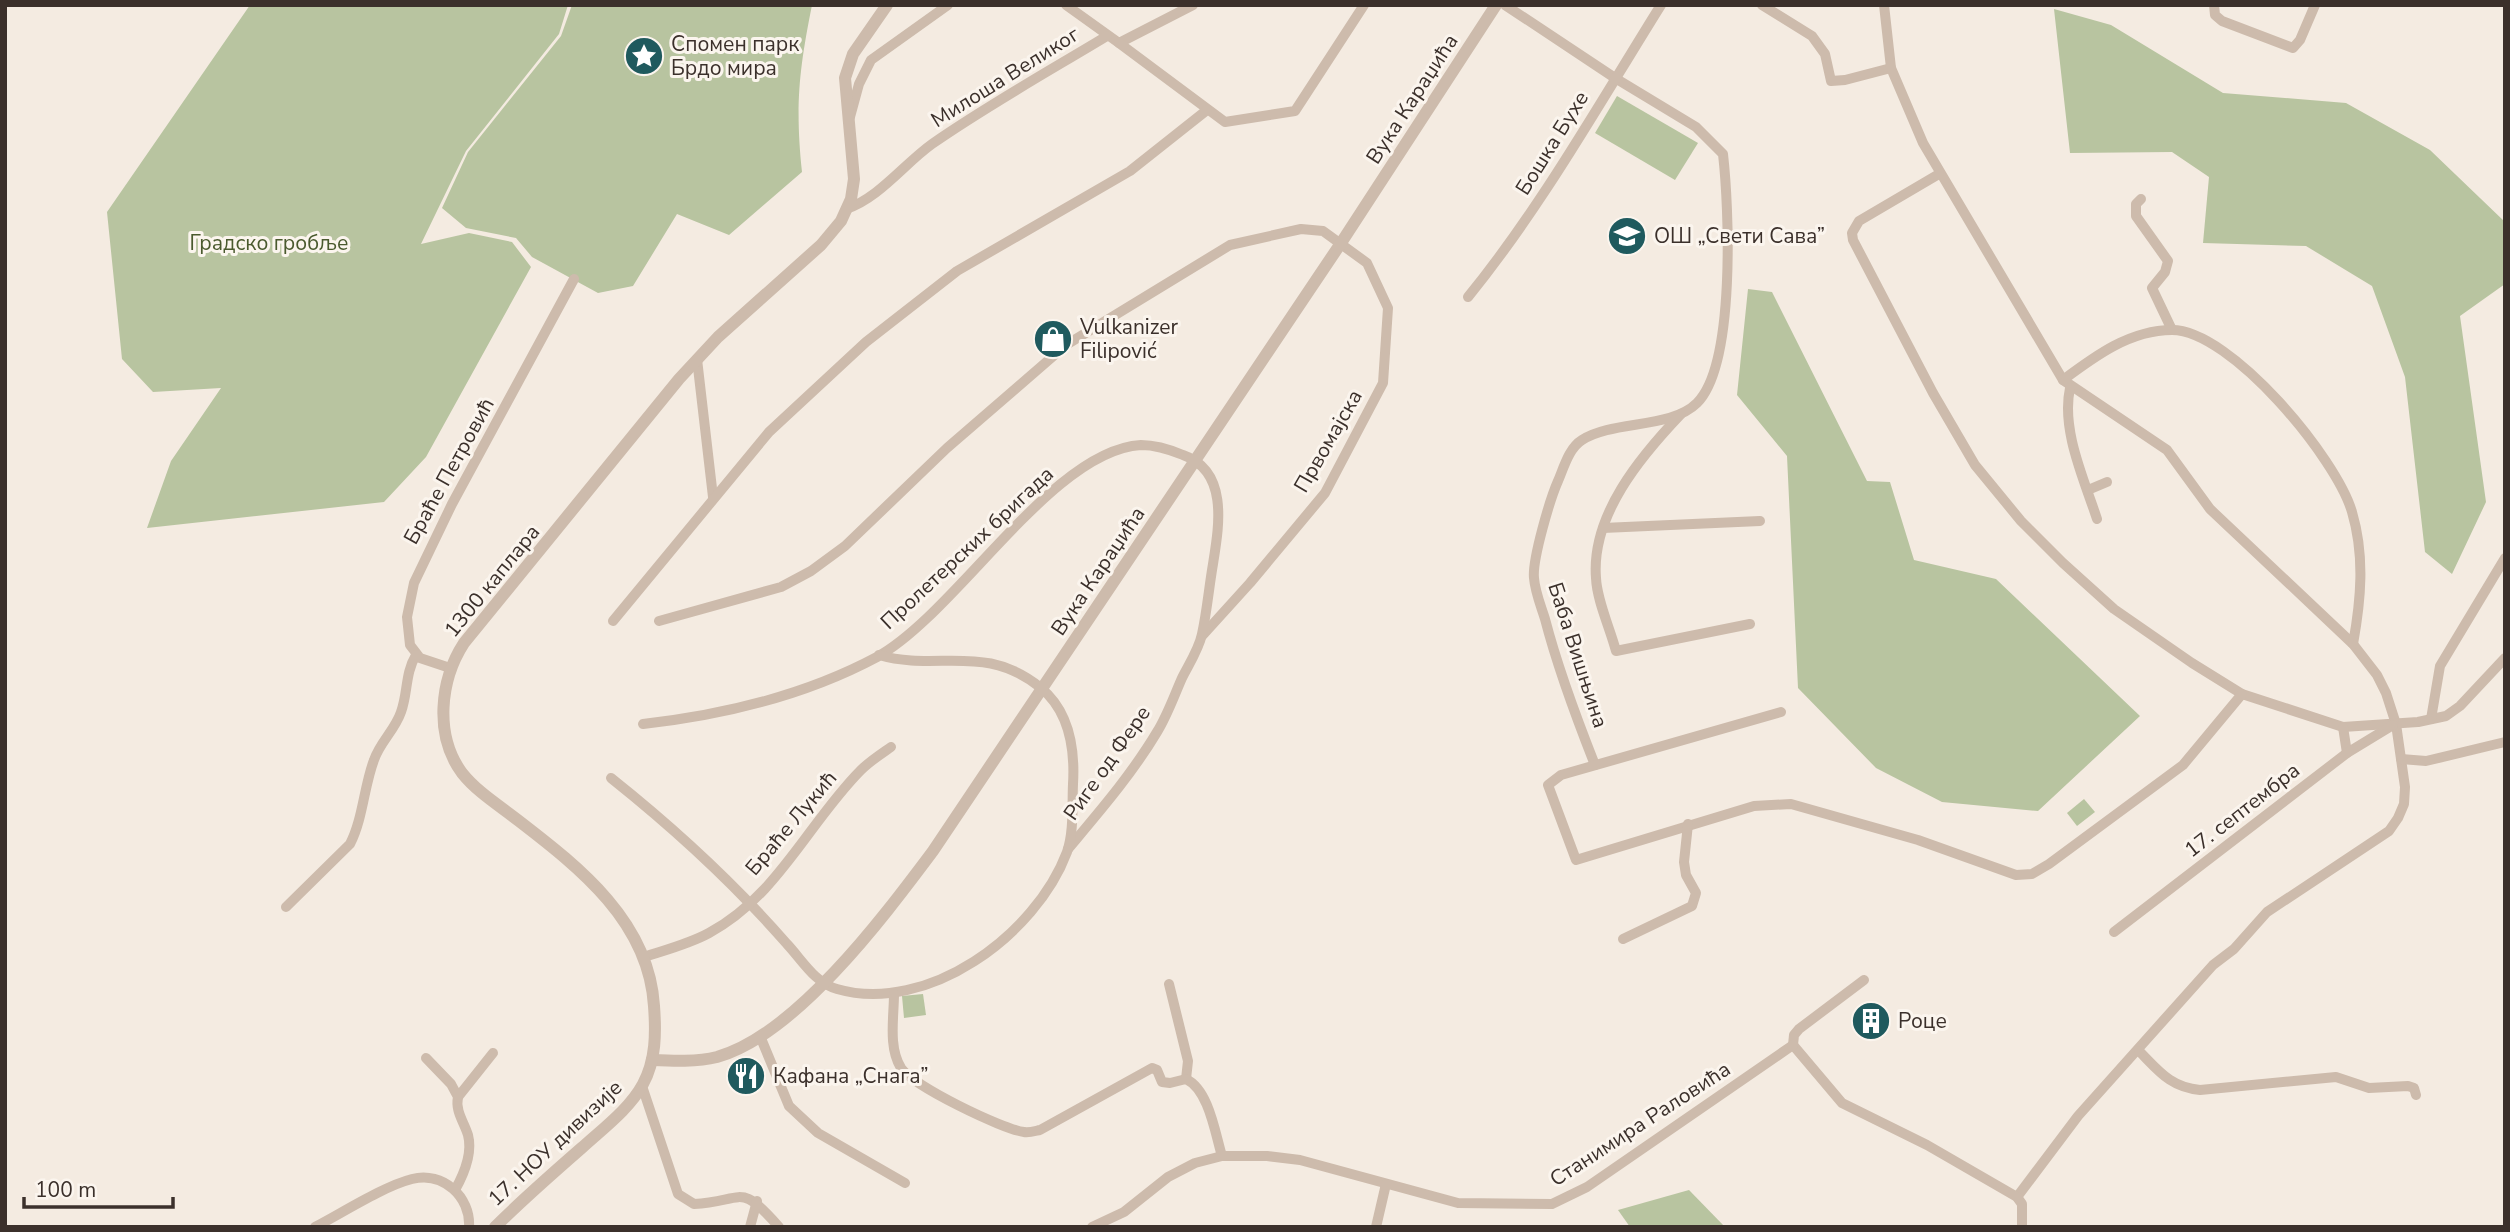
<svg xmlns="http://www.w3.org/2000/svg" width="2510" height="1232" font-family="'Nunito Sans',sans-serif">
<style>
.green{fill:#b8c4a0}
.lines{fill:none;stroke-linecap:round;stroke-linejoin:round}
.minor{stroke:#cdbbac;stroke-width:10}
.tertiary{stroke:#cdbbac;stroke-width:12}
.labels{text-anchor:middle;stroke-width:6;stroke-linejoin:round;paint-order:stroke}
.poi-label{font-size:21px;fill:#3b302b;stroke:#fbf5ee;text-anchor:start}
.street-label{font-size:21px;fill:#3b302b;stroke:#fbf5ee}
.park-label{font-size:21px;fill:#4a5a2e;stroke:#fbf5ee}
</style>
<rect width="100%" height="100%" fill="#f4ebe1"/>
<g class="green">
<polygon points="250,5 568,5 559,34 466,151 421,244 469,233 512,242 531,267 426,457 384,502 147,528 171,461 221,388 153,392 122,359 107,212"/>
<path d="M572 5H812C799 70 795 106 802 172L729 235 677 214 633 286 598 293 532 257 516 238 466 228 442 208 468 152 561 36Z"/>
<polygon points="2054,9 2111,25 2223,93 2346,103 2430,150 2505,222 2505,284 2460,316 2486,502 2452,574 2425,552 2405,377 2372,286 2306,246 2203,243 2209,177 2172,152 2070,153"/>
<polygon points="1617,96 1698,143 1675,180 1595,133"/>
<polygon points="1748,289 1772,292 1867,481 1890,482 1914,560 1996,579 2140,716 2038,811 1942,802 1876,768 1798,688 1787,456 1737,395"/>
<polygon points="2084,799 2095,812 2077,826 2067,813"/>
<polygon points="923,994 926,1015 904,1018 902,996"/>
<polygon points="1689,1190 1725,1227 1630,1227 1618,1210"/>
</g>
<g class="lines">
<g class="minor">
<polyline points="1066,5 1119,43 1193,5"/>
<path d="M1505 5 1615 78 1696 127 1723 154C1729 207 1736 364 1697 403 1671 429 1613 420 1582 440 1569 448 1564 467 1558 481 1550 499 1532 560 1534 578 1535 592 1541 606 1545 619 1558 669 1576 717 1595 765"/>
<polyline points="1762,5 1812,36 1825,54 1831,81 1845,80 1891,68"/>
<polyline points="1884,5 1891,68 1923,143 2063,380 2167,450 2210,509 2353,644 2377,675 2386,693 2396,724 2405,787 2404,804 2398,818 2389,831 2267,912 2234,949 2213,965 2078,1116 2017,1197"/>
<polyline points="2214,5 2215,15 2222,21 2293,48 2300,40 2315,5"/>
<polyline points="1119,43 1225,122 1295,111 1364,5"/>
<polyline points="850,117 859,84 871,60 948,5"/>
<polyline points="1939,174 1859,221 1852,233 1853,240 1933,393 1975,465 2021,521 2063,563 2114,609 2192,663 2242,694 2343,727 2418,722 2446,716 2460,706 2505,658"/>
<polyline points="2141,199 2136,204 2136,216 2168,261 2165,272 2152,288 2172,330"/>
<path d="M846 209C879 198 904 164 932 144 988 105 1049 71 1107 36"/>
<path d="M1468 297C1542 206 1599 104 1661 5"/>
<polyline points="697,359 713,497"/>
<path d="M2063 380C2095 356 2130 330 2172 330 2231 330 2337 459 2352 512 2365 556 2361 600 2353 644"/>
<path d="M2070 388C2061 430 2084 479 2097 519"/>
<path d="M1681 414C1641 456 1591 515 1596 578 1597 601 1610 628 1616 651L1750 624"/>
<polyline points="2088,490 2107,482"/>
<polyline points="1603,528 1760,521"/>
<polyline points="613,621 769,432 866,342 957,271 1130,171 1207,110"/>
<polyline points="659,621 781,587 811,571 845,546 947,448 1066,345 1230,245 1301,229 1323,231 1367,263 1388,308 1383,383 1325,493 1250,583 1202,636"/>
<polyline points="450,668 420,658 410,645 407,617 414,583 452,504 574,279"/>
<polyline points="1781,712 1561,775 1548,785 1576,860 1754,806 1791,804 1918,840 2016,875 2032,874 2049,864 2183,765 2242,694"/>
<polyline points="2431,719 2440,666 2505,558"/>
<path d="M643 724C723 715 806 695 877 657 957 613 1052 450 1141 445 1155 445 1171 450 1183 455 1229 471 1219 526 1213 564 1209 587 1207 611 1202 634 1199 649 1189 664 1182 678 1174 696 1167 716 1157 732 1132 774 1099 812 1068 849"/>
<polyline points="2343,727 2347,753"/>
<polyline points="2401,759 2426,761 2505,742"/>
<path d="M611 778C675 829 733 882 787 944 802 960 815 983 837 989 927 1015 1036 935 1067 852 1074 832 1072 806 1073 784 1075 750 1070 712 1041 688 985 642 937 672 879 655"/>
<path d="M286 907 350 844C363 819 364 786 374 760 380 742 395 730 401 712 408 693 405 673 416 655"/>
<polyline points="2114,932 2347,753 2393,725"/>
<polyline points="1623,939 1692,906 1696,893 1686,875 1684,862 1688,824"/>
<path d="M644 957C665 950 689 944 709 933 777 897 809 822 861 770 870 761 881 754 891 747"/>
<polyline points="1169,984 1188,1061 1186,1079"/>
<path d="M894 994C894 1017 888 1047 901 1068 913 1086 1002 1129 1024 1132 1029 1133 1035 1131 1040 1130L1152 1068 1157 1070 1162 1082 1170 1083 1186 1079C1209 1090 1215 1133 1222 1156"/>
<polyline points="760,1036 789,1106 818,1133 905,1183"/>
<polyline points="1793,1045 1842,1103 1927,1145 2017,1197 2022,1204 2022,1227"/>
<polyline points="1793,1045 1794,1035 1799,1029 1864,980"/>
<path d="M2139 1051C2159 1071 2170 1087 2200 1090L2336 1077 2369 1088 2408 1086 2414 1088 2416 1095"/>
<path d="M426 1058 451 1084 458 1097C455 1111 464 1122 468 1135 473 1154 464 1174 455 1190"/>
<path d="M642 1086 678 1194 694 1204C745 1201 739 1181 779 1227"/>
<polyline points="458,1097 493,1053"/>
<path d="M315 1227C342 1213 384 1186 412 1179 443 1171 471 1197 469 1227"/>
<polyline points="750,1227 757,1201"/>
<polyline points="1092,1227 1124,1212 1168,1177 1195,1163 1222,1156 1267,1156 1300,1160 1458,1203 1552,1204 1587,1187 1793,1045"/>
<polyline points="1376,1227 1386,1184"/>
</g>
<g class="tertiary">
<path d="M652 1060C673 1061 697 1062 717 1057 796 1035 885 915 933 851L1341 243 1496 5"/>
<path d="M495 1227C524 1198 554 1172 585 1145 605 1127 630 1108 643 1084 656 1060 656 1033 654 1006 649 922 580 868 519 821 500 806 477 792 462 773 434 735 440 680 464 643L679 379 718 337 821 245 841 221 851 199 854 179 845 78 853 54 887 5"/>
</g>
</g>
<defs>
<g id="sight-disc" transform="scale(2.0125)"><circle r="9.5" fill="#1f5a5e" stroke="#fbf5ee"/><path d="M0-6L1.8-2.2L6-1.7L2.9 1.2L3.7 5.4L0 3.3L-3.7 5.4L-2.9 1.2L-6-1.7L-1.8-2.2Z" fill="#fff"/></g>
<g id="school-disc" transform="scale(2.0125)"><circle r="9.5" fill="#1f5a5e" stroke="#fbf5ee"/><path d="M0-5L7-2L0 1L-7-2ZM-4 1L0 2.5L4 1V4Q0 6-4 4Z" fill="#fff"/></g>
<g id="shop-disc" transform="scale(2.0125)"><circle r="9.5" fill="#1f5a5e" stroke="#fbf5ee"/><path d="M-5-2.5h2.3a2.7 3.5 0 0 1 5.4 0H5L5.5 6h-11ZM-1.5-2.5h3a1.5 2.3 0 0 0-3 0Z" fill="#fff"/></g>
<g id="building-disc" transform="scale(2.0125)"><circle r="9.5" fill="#1f5a5e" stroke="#fbf5ee"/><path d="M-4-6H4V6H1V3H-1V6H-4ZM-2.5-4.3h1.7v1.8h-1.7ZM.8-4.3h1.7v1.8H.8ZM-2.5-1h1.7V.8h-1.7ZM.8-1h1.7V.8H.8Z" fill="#fff"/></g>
<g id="restaurant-disc" transform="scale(2.0125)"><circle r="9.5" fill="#1f5a5e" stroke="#fbf5ee"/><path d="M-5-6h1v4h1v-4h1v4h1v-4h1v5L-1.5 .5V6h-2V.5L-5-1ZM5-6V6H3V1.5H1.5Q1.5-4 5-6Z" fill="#fff"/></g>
</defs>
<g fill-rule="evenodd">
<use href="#sight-disc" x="644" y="56"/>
<use href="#school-disc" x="1627" y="236"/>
<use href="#shop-disc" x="1053" y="339"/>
<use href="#building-disc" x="1871" y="1021"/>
<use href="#restaurant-disc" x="746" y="1076"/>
</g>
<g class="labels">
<g class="poi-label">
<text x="671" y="51">Спомен парк<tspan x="671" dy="24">Брдо мира</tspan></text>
<text x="1654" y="243">ОШ „Свети Сава”</text>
<text x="1080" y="334">Vulkanizer<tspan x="1080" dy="24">Filipović</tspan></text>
<text x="1898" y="1028">Роце</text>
<text x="773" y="1083">Кафана „Снага”</text>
</g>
<g class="street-label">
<text transform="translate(1005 77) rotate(-32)" y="7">Милоша Великог</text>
<text transform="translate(1412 99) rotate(-57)" y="7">Вука Караџића</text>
<text transform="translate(1552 143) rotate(-58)" y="7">Бошка Бухе</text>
<text transform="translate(1328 441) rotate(-60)" y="7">Првомајска</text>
<text transform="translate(449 471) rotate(-61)" y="7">Браће Петровић</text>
<text transform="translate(967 548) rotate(-43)" y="7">Пролетерских бригада</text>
<text transform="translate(1098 571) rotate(-56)" y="7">Вука Караџића</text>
<text transform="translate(492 581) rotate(-51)" y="7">1300 каплара</text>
<text transform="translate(1578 655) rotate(72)" y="7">Баба Вишњина</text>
<text transform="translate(1107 763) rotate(-55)" y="7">Риге од Фере</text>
<text transform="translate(2242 810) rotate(-38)" y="7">17. септембра</text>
<text transform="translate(791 823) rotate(-50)" y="7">Браће Лукић</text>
<text transform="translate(1640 1124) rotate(-33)" y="7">Станимира Раловића</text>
<text transform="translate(555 1143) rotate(-43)" y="7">17. НОУ дивизије</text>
</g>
<g class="park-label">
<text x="269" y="250">Градско гробље</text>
</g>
</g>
<rect width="2510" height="1232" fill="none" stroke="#3b302b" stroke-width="14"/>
<path d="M24 1197v10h149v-10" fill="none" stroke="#3b302b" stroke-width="3.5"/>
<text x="35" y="1197" font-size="21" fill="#3b302b" stroke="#fbf5ee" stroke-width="5" paint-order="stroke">100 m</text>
</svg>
